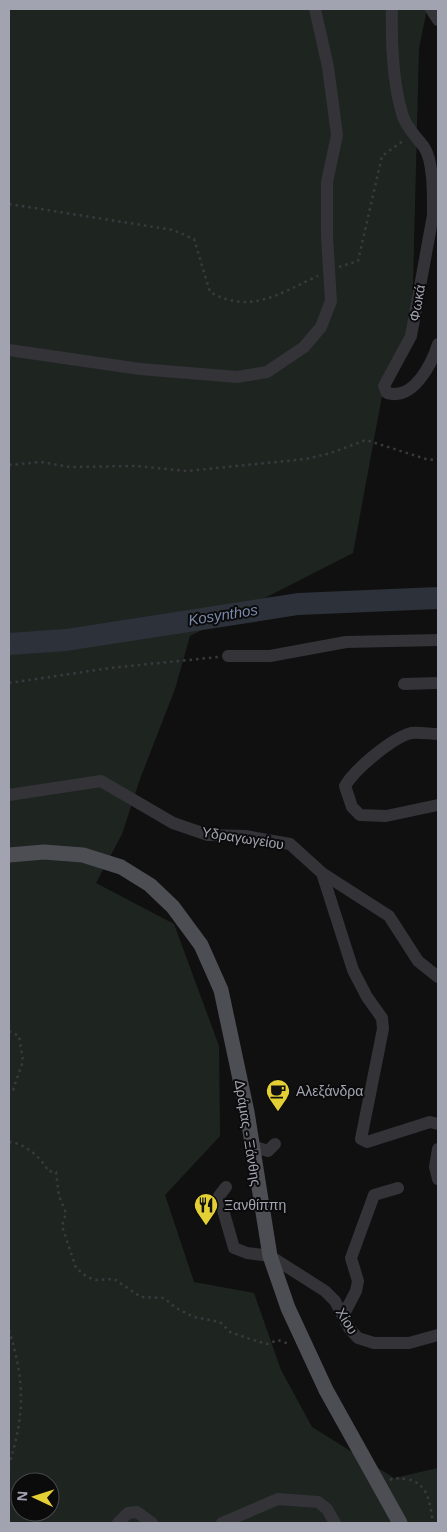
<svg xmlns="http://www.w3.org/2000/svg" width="447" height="1532" font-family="Arial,sans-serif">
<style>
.green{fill:#1e2521;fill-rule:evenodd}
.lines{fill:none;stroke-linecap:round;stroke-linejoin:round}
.river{stroke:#2c313a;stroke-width:22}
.path{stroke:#39393e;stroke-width:2.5;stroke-dasharray:2.5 4;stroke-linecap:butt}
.minor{stroke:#333338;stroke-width:12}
.major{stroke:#4d4d54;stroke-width:15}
.labels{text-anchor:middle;stroke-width:4;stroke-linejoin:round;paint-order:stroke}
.street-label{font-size:14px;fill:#a2a3b1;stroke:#0b0b0c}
.poi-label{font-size:14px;fill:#a2a3b1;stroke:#0b0b0c;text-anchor:start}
.water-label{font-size:15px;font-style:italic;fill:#7a89aa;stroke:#0b0b0c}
</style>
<rect width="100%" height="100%" fill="#101011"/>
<path class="green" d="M9 9H427L419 48 412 322 387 369 353 553 190 636 175 689 140 779 122 834 96 883 174 924 219 1046 220 1136 165 1195 194 1282 254 1293 281 1370 312 1427 394 1478 438 1468V1523H9ZM20 1482H50V1512H20Z"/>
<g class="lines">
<polyline class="river" points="9,644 66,640 298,604 438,598"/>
<g class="path">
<path d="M9 204 173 230 194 239 210 292C251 315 280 293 318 276"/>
<polyline points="339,267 358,261 382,156 404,140"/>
<polyline points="9,465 41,462 70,467 136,466 187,471 306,459 331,453 366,440 429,460 438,459"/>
<polyline points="9,683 110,668 218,657"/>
<polyline points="9,1031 19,1036 23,1061 13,1090 9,1093"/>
<path d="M9 1142C23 1142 42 1158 48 1171L56 1172 59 1196 66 1213 62 1226 76 1268 87 1277 96 1280 114 1279 141 1297 164 1298 176 1308 194 1317 220 1322 230 1332 253 1340 267 1344 278 1340 289 1344"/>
<path d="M9 1330C25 1382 25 1413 9 1465"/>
<path d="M390 1480C396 1477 400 1479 406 1479 429 1482 430 1505 433 1523"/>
</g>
<g class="minor">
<path d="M392 9C391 40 393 89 404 119 409 130 417 138 424 147 434 162 433 197 433 215L411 336 384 386 387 393C414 401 432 363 438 344"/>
<polyline points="431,9 438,20"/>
<polyline points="9,350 140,369 237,377 267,372 304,347 321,327 331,301 327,237 327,182 337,135 328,67 315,9"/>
<polyline points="228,656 270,656 346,642 438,640"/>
<polyline points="404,684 438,683"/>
<path d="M438 734C430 734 419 732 411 733 392 738 355 769 345 786L352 807 360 815 386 816 438 805"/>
<polyline points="9,795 101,781 173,823 208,835 245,836 290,844 322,873 389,916 418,961 438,977"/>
<polyline points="322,873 353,970 367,997 382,1018 383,1029 361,1139 367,1142 430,1122 438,1124"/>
<polyline points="252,1146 268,1151 275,1144"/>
<polyline points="438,1149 435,1167 438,1179"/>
<polyline points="226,1187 219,1196 234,1248 247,1253 270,1256 325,1291 335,1301 349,1328 358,1338 374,1343 409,1343 438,1335"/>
<polyline points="343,1316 356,1291 358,1281 351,1258 374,1195 398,1188"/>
<polyline points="118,1523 128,1513 137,1512 152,1523"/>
<polyline points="222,1523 278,1499 318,1502 327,1509 335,1523"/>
</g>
<polyline class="major" points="9,855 44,852 83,855 121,867 150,885 173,907 201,945 221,990 247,1112 270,1256 288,1308 326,1390 400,1523"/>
</g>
<defs>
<g id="cafe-pin" transform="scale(1.25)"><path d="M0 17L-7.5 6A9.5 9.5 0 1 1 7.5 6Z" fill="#e4cf34" stroke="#0b0b0c"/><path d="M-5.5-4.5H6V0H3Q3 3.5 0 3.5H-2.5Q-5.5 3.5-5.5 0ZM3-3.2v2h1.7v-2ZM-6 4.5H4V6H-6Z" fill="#111"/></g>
<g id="restaurant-pin" transform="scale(1.25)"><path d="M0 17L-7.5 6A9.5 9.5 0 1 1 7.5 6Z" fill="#e4cf34" stroke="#0b0b0c"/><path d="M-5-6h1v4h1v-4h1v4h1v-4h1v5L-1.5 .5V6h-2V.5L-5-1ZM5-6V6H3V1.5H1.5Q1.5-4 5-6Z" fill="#111"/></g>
</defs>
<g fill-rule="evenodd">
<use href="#cafe-pin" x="278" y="1091"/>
<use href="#restaurant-pin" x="206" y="1205"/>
</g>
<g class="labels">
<g class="street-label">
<text transform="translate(417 303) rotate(-80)" y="5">Φωκά</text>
<text transform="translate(243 838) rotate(9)" y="5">Υδραγωγείου</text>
<text transform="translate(248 1133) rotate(81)" y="5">Δράμας - Ξάνθης</text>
<text transform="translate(347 1321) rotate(58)" y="5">Χίου</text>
</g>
<g class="poi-label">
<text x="296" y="1096">Αλεξάνδρα</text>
<text x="224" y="1210">Ξανθίππη</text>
</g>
<g class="water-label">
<text transform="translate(223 615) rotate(-9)" y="5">Kosynthos</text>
</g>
</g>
<rect width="447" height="1532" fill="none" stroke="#a2a3b1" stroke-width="20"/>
<g transform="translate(35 1497) rotate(274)"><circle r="24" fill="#0b0b0c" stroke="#47484e"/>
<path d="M0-4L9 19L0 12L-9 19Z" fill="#e4cf34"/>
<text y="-8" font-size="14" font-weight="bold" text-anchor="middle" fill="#a2a3b1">N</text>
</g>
</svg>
